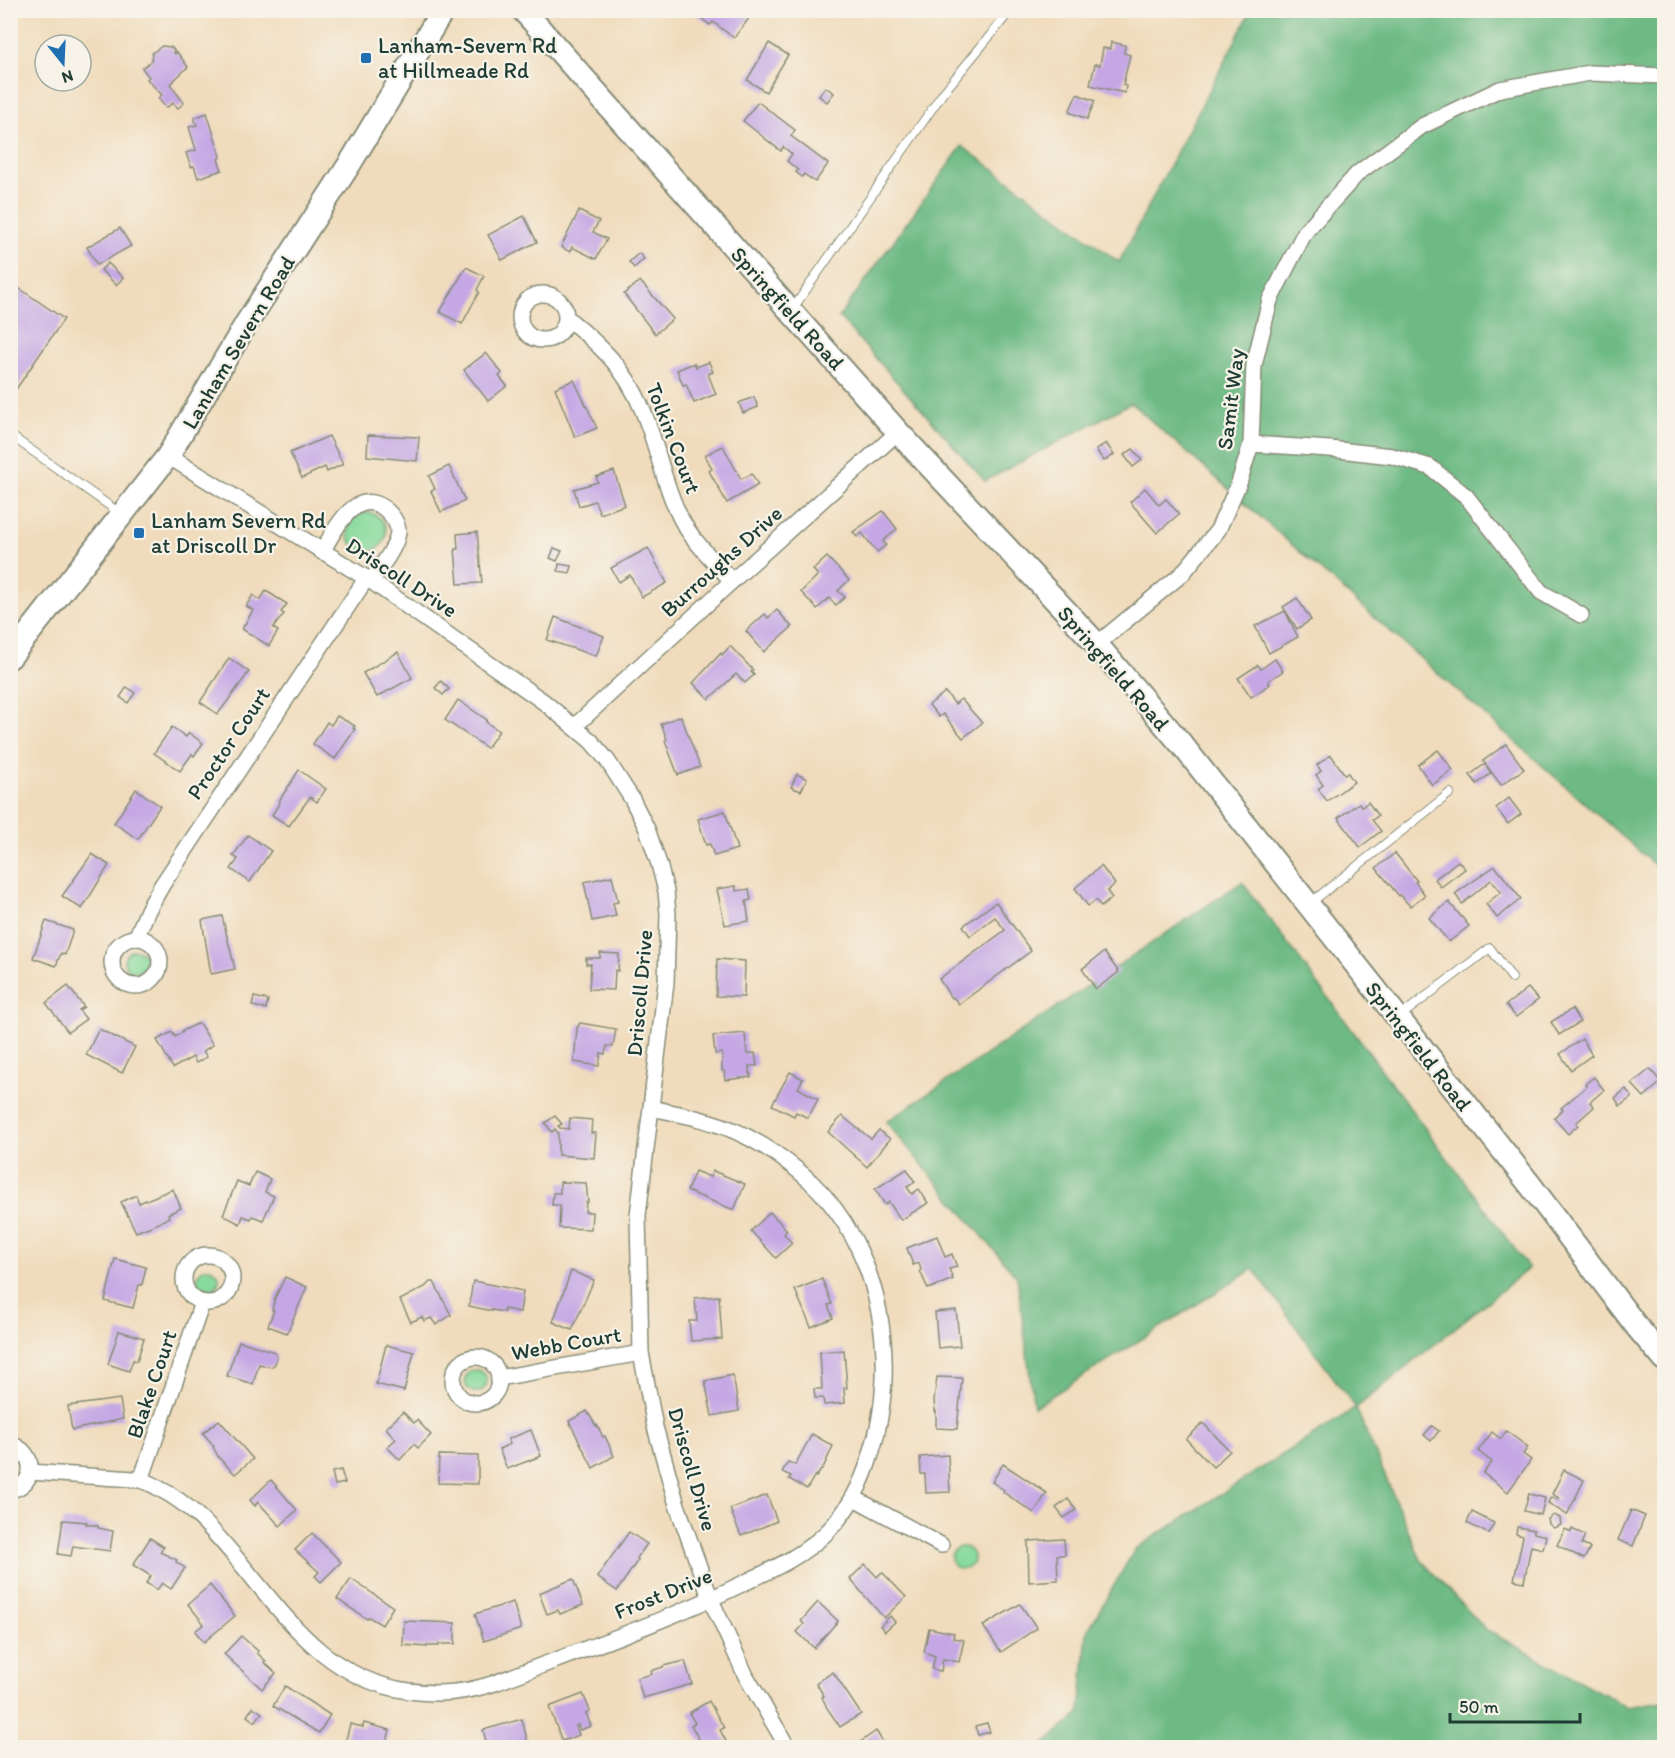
<svg xmlns="http://www.w3.org/2000/svg" width="1675" height="1758" font-family="Itim,sans-serif">
<style>
.green{fill:#87da9c;stroke:#538c68;stroke-width:1.5}
.forest{fill:#6dba84;stroke:#467c5c;stroke-width:1.5}
.building{fill:#c4a7e4}
.lines{fill:none;stroke-linecap:round;stroke-linejoin:round}
.lane-casing{stroke:#888c78;stroke-width:10}
.street-casing{stroke:#888c78;stroke-width:18}
.secondary-casing{stroke:#888c78;stroke-width:26}
.lane{stroke:#fff;stroke-width:8}
.street{stroke:#fff;stroke-width:15}
.secondary{stroke:#fff;stroke-width:22}
.poi-dot{fill:#1f6fb2;stroke:#f7f3e8;stroke-width:2}
.labels{text-anchor:middle;stroke-width:4.5;stroke-linejoin:round;paint-order:stroke}
.poi-label{font-size:22px;fill:#1f3d34;stroke:#f7f3e8;text-anchor:start}
.street-label{font-size:22px;fill:#1f3d34;stroke:#f7f3e8}
</style>
<rect width="100%" height="100%" fill="#f7f3e8"/>
<filter id="ink" filterUnits="userSpaceOnUse"><feTurbulence type="fractalNoise" baseFrequency=".0167" numOctaves="2"/><feDisplacementMap in="SourceGraphic" scale="12" xChannelSelector="R" yChannelSelector="G"/><feConvolveMatrix kernelMatrix="1 2 1 2 8 2 1 2 1" color-interpolation-filters="sRGB"/></filter>
<filter id="wash" filterUnits="userSpaceOnUse"><feTurbulence type="fractalNoise" baseFrequency=".008" numOctaves="4" result="noise"/><feDisplacementMap in="SourceGraphic" scale="24" xChannelSelector="R" yChannelSelector="G"/><feGaussianBlur stdDeviation="1.35" result="paint"/><feColorMatrix in="noise" values="0 0 0 0 0 0 0 0 0 0 0 0 0 0 0 0 0 1.4 0 .05"/><feComposite in="paint" operator="in"/></filter>
<g filter="url(#wash)">
<rect width="100%" height="100%" fill="#f0dcbc"/>
<g class="green">
<circle cx="367" cy="532" r="19"/>
<circle cx="135" cy="961" r="11"/>
<circle cx="208" cy="1279" r="11"/>
<circle cx="476" cy="1381" r="11"/>
<circle cx="962" cy="1558" r="11"/>
</g>
<g class="forest">
<polygon points="1251,11 1664,11 1664,873 1131,403 985,481 839,317 962,146 1119,262"/>
<polygon points="1242,882 1529,1268 1356,1408 1421,1560 1486,1630 1627,1707 1664,1701 1664,1747 1041,1747 1080,1713 1087,1632 1135,1549 1356,1408 1253,1269 1034,1407 1017,1277 886,1122"/>
</g>
<g id="blocks">
<g class="building">
<polygon points="701,10 741,10 750,17 734,38 713,22 710,25 697,15"/>
<polygon points="1111,42 1125,45 1124,53 1130,55 1123,85 1126,86 1125,93 1090,85 1095,64 1100,65 1103,48 1110,49"/>
<polygon points="769,43 788,55 766,92 747,80"/>
<polygon points="162,46 171,47 175,51 173,52 175,54 177,52 188,67 170,84 184,103 178,108 173,103 166,108 158,98 162,95 147,79 149,77 142,68 151,61 152,53"/>
<polygon points="825,87 834,93 827,102 819,96"/>
<polygon points="1077,94 1095,101 1087,119 1069,112"/>
<polygon points="758,102 795,130 791,136 828,164 815,182 804,174 802,177 796,172 798,170 787,161 792,154 783,147 781,151 743,121"/>
<polygon points="207,113 221,157 218,159 222,170 198,178 194,166 191,167 186,153 196,150 189,127 197,125 194,118"/>
<polygon points="579,211 599,221 593,232 607,239 596,259 572,247 570,252 561,247"/>
<polygon points="524,216 537,242 502,260 488,235"/>
<polygon points="120,228 131,246 97,265 87,247"/>
<polygon points="639,253 644,259 634,268 629,262"/>
<polygon points="108,263 123,278 116,285 101,270"/>
<polygon points="466,267 484,276 477,290 479,292 462,324 440,312"/>
<polygon points="640,281 673,319 655,334 624,294"/>
<polygon points="10,282 64,319 10,398"/>
<polygon points="486,353 502,373 499,376 507,386 488,401 464,370"/>
<polygon points="709,362 713,372 708,374 716,394 694,403 686,384 683,385 677,370 694,363 696,367"/>
<polygon points="574,380 597,428 575,437 555,388"/>
<polygon points="754,397 758,407 743,413 739,403"/>
<polygon points="368,435 419,437 417,461 367,456"/>
<polygon points="329,436 343,464 327,472 325,467 302,478 290,453"/>
<polygon points="1106,443 1114,455 1104,461 1096,450"/>
<polygon points="723,446 741,479 752,474 758,485 727,503 709,471 712,469 705,455"/>
<polygon points="1133,449 1142,460 1133,467 1124,455"/>
<polygon points="449,466 465,501 441,512 431,491 435,489 429,476"/>
<polygon points="614,471 625,505 600,514 595,501 579,506 574,489 598,482 596,477"/>
<polygon points="1145,488 1159,505 1166,499 1179,514 1157,533 1130,502"/>
<polygon points="883,511 897,529 883,541 886,545 877,552 862,533 857,537 853,532"/>
<polygon points="477,532 482,583 458,584 455,549 458,549 457,534"/>
<polygon points="554,548 562,551 557,561 550,558"/>
<polygon points="648,548 667,583 642,597 630,575 619,582 611,568"/>
<polygon points="827,557 849,580 838,591 845,597 836,605 829,598 817,609 801,592 818,575 813,570"/>
<polygon points="559,564 572,566 570,573 558,571"/>
<polygon points="266,591 287,604 281,612 284,614 273,628 278,631 269,646 242,629 253,610 246,606 253,595 260,600"/>
<polygon points="1297,598 1311,620 1297,629 1283,607"/>
<polygon points="777,610 792,627 764,652 746,631 765,614 768,618"/>
<polygon points="1285,611 1298,637 1269,653 1255,626"/>
<polygon points="555,617 604,636 596,656 547,640"/>
<polygon points="730,646 753,670 751,672 754,675 745,683 736,674 709,699 693,683 721,653 722,655"/>
<polygon points="398,652 412,678 377,697 363,673"/>
<polygon points="229,658 249,672 218,714 200,702"/>
<polygon points="1275,659 1283,671 1268,681 1270,684 1251,697 1238,678 1258,665 1261,669"/>
<polygon points="441,681 449,689 443,695 435,688"/>
<polygon points="127,687 135,693 128,703 120,697"/>
<polygon points="945,692 955,704 961,699 982,723 963,738 943,714 939,717 929,705"/>
<polygon points="458,700 487,720 486,722 499,731 487,748 445,720"/>
<polygon points="337,716 355,726 353,728 355,729 335,759 313,744 327,722 331,725"/>
<polygon points="681,716 700,767 678,775 665,741 667,739 661,724"/>
<polygon points="172,727 186,737 189,733 203,743 194,756 192,754 180,771 154,753"/>
<polygon points="1506,744 1524,769 1501,785 1483,761"/>
<polygon points="1438,750 1453,770 1432,785 1418,765"/>
<polygon points="1331,755 1345,775 1348,773 1354,782 1327,801 1318,789 1323,785 1316,775 1321,771 1317,765"/>
<polygon points="1485,764 1491,773 1477,784 1470,775"/>
<polygon points="299,770 326,789 317,802 310,797 289,826 272,815 280,802 279,801"/>
<polygon points="797,774 807,779 801,791 791,787"/>
<polygon points="136,789 160,806 138,839 114,823"/>
<polygon points="1509,798 1521,814 1508,824 1496,808"/>
<polygon points="1368,802 1378,816 1372,820 1381,831 1360,847 1338,818 1359,803 1362,807"/>
<polygon points="725,811 737,849 714,856 710,844 706,845 698,819"/>
<polygon points="248,835 271,851 250,882 231,869 238,859 233,856"/>
<polygon points="1395,853 1417,881 1415,882 1425,895 1410,906 1400,895 1399,896 1376,868"/>
<polygon points="92,854 109,865 82,909 62,896"/>
<polygon points="1458,861 1465,869 1441,887 1435,879"/>
<polygon points="1101,866 1115,884 1107,891 1112,898 1101,907 1096,900 1088,906 1075,888"/>
<polygon points="1495,866 1521,899 1497,918 1486,904 1501,892 1491,880 1462,904 1455,894"/>
<polygon points="612,876 618,902 613,903 616,916 592,921 584,882"/>
<polygon points="736,886 736,891 749,889 751,900 746,901 749,921 725,925 717,889"/>
<polygon points="996,902 1031,951 959,1004 953,997 951,998 939,979 1005,930 995,917 970,936 963,926"/>
<polygon points="1449,902 1469,926 1449,942 1429,918"/>
<polygon points="222,916 235,969 211,974 202,920"/>
<polygon points="46,921 73,930 65,955 61,953 56,966 33,958"/>
<polygon points="1104,952 1119,972 1096,989 1082,969"/>
<polygon points="600,953 619,954 618,971 615,970 614,990 589,989 591,964 586,964 586,958 600,958"/>
<polygon points="717,959 745,961 744,997 716,996"/>
<polygon points="68,986 84,1007 79,1010 86,1019 68,1032 46,1003"/>
<polygon points="1528,988 1538,1000 1516,1017 1506,1005"/>
<polygon points="254,997 268,1000 266,1009 252,1006"/>
<polygon points="1572,1009 1580,1022 1559,1035 1551,1022"/>
<polygon points="199,1023 213,1045 203,1051 207,1057 196,1063 193,1057 173,1068 157,1040 172,1032 175,1037 183,1032 182,1031"/>
<polygon points="580,1023 616,1029 613,1047 607,1046 605,1054 601,1053 599,1066 574,1062 577,1028"/>
<polygon points="99,1029 135,1047 122,1073 86,1055"/>
<polygon points="745,1033 747,1054 755,1053 757,1066 749,1066 751,1077 725,1080 724,1071 722,1071 722,1053 715,1054 713,1036"/>
<polygon points="1582,1039 1592,1055 1571,1070 1560,1054"/>
<polygon points="1650,1069 1661,1082 1644,1097 1632,1084"/>
<polygon points="790,1072 803,1079 798,1088 818,1099 808,1118 796,1112 794,1116 772,1105"/>
<polygon points="1594,1077 1604,1090 1590,1102 1594,1107 1576,1123 1578,1125 1568,1134 1554,1118 1563,1110 1561,1108 1587,1086 1585,1084"/>
<polygon points="1626,1089 1632,1097 1620,1106 1615,1098"/>
<polygon points="555,1116 562,1124 558,1126 560,1128 569,1129 570,1118 592,1120 591,1133 596,1133 594,1158 558,1155 558,1133 555,1129 552,1132 545,1123"/>
<polygon points="842,1116 871,1139 879,1130 890,1139 867,1167 828,1132"/>
<polygon points="907,1169 915,1182 907,1187 912,1194 919,1189 928,1203 901,1220 889,1202 885,1205 875,1189"/>
<polygon points="695,1171 710,1177 713,1171 745,1184 734,1210 687,1191"/>
<polygon points="255,1172 270,1179 265,1192 274,1196 263,1220 252,1216 251,1219 243,1216 240,1224 223,1215 237,1181 249,1186"/>
<polygon points="560,1182 586,1183 588,1202 586,1202 585,1212 592,1212 591,1229 559,1228 560,1205 552,1205 553,1193 560,1193"/>
<polygon points="173,1189 181,1208 168,1214 169,1217 159,1223 136,1232 121,1202 136,1195 139,1203"/>
<polygon points="770,1212 787,1230 784,1234 792,1243 776,1258 751,1231"/>
<polygon points="937,1236 945,1257 952,1254 957,1267 949,1269 953,1279 928,1289 920,1271 921,1270 919,1263 913,1265 907,1248"/>
<polygon points="115,1259 146,1267 142,1285 139,1285 133,1308 105,1301"/>
<polygon points="571,1271 594,1280 572,1330 553,1322"/>
<polygon points="285,1277 307,1287 287,1333 268,1326 274,1310 272,1310 275,1298"/>
<polygon points="822,1279 832,1304 828,1305 833,1318 811,1327 795,1290"/>
<polygon points="473,1281 523,1291 520,1312 504,1309 504,1312 492,1310 492,1311 469,1306"/>
<polygon points="430,1282 434,1282 451,1315 436,1325 431,1318 424,1321 422,1317 411,1322 400,1300 425,1287"/>
<polygon points="719,1296 722,1339 691,1341 689,1321 697,1321 695,1298"/>
<polygon points="956,1310 960,1346 938,1348 935,1312"/>
<polygon points="119,1331 144,1338 137,1361 133,1360 129,1371 108,1364"/>
<polygon points="239,1341 275,1352 277,1357 275,1364 271,1367 259,1364 253,1384 227,1376"/>
<polygon points="386,1345 414,1352 404,1391 376,1384"/>
<polygon points="844,1350 847,1388 844,1388 845,1403 824,1405 823,1398 815,1398 814,1389 822,1389 820,1352"/>
<polygon points="733,1375 739,1411 712,1416 705,1381"/>
<polygon points="937,1377 962,1378 957,1429 936,1428 936,1411 935,1411 934,1400"/>
<polygon points="120,1399 123,1419 72,1430 68,1406"/>
<polygon points="587,1411 596,1426 597,1425 603,1437 605,1436 614,1456 593,1468 569,1421"/>
<polygon points="403,1412 414,1423 417,1420 431,1435 418,1448 414,1444 400,1460 387,1447 396,1439 386,1428"/>
<polygon points="219,1420 253,1459 235,1474 219,1458 213,1447 214,1446 203,1433"/>
<polygon points="1203,1423 1230,1451 1213,1467 1186,1439"/>
<polygon points="1432,1426 1439,1431 1431,1441 1424,1435"/>
<polygon points="531,1430 541,1456 507,1469 499,1449 510,1444 508,1439"/>
<polygon points="1506,1431 1528,1447 1523,1454 1531,1460 1508,1492 1483,1473 1492,1462 1478,1451 1492,1432 1501,1439"/>
<polygon points="812,1434 833,1446 824,1466 816,1477 815,1475 807,1489 789,1479 791,1476 782,1472 788,1462 795,1465"/>
<polygon points="439,1455 478,1456 478,1484 438,1483"/>
<polygon points="948,1455 950,1492 926,1493 925,1474 921,1474 920,1457"/>
<polygon points="1003,1464 1047,1493 1034,1513 1003,1492 1004,1490 992,1482"/>
<polygon points="341,1470 345,1483 335,1485 332,1472"/>
<polygon points="1564,1470 1584,1480 1567,1515 1548,1503 1551,1497 1558,1500 1559,1498 1552,1494"/>
<polygon points="271,1480 297,1510 280,1526 258,1502 255,1506 250,1500"/>
<polygon points="1529,1494 1545,1498 1541,1515 1524,1511"/>
<polygon points="767,1495 777,1521 741,1536 730,1509"/>
<polygon points="1068,1499 1076,1510 1064,1518 1056,1508"/>
<polygon points="1631,1510 1645,1516 1633,1546 1618,1540"/>
<polygon points="1472,1512 1494,1523 1489,1534 1467,1523"/>
<polygon points="1554,1515 1560,1518 1561,1525 1554,1528 1549,1524 1548,1519"/>
<polygon points="63,1520 87,1522 86,1524 98,1526 98,1528 113,1531 110,1551 73,1546 71,1556 58,1554"/>
<polygon points="1517,1527 1534,1530 1534,1533 1546,1536 1543,1549 1531,1546 1524,1582 1514,1580 1523,1536 1516,1534"/>
<polygon points="1565,1529 1571,1532 1572,1529 1585,1535 1581,1544 1590,1548 1584,1559 1557,1545"/>
<polygon points="629,1532 647,1544 637,1558 638,1560 617,1591 597,1577"/>
<polygon points="312,1533 341,1562 321,1582 315,1576 319,1572 295,1550"/>
<polygon points="150,1538 164,1547 160,1552 177,1560 176,1562 185,1568 171,1589 162,1583 157,1590 146,1583 151,1576 133,1565"/>
<polygon points="1064,1539 1065,1555 1057,1555 1058,1580 1029,1582 1028,1541"/>
<polygon points="865,1564 877,1577 882,1572 906,1597 884,1618 850,1579"/>
<polygon points="351,1579 393,1607 382,1625 369,1617 367,1619 337,1599"/>
<polygon points="573,1579 583,1605 560,1614 558,1610 547,1614 539,1593"/>
<polygon points="210,1585 235,1616 204,1642 195,1631 204,1624 188,1604"/>
<polygon points="513,1602 521,1629 484,1641 475,1614"/>
<polygon points="818,1602 838,1621 814,1648 797,1632 804,1624 801,1621"/>
<polygon points="1020,1604 1037,1628 1001,1652 983,1626"/>
<polygon points="890,1616 895,1622 885,1631 880,1626"/>
<polygon points="404,1621 455,1623 455,1644 439,1644 439,1646 427,1646 427,1647 403,1645"/>
<polygon points="929,1628 954,1633 953,1638 964,1640 959,1662 943,1659 941,1671 932,1669 935,1656 924,1652"/>
<polygon points="241,1636 258,1651 257,1653 266,1661 264,1662 276,1673 262,1689 224,1654"/>
<polygon points="685,1661 692,1684 643,1698 637,1678 652,1674 651,1671 663,1667 663,1666"/>
<polygon points="833,1672 861,1714 840,1727 827,1708 822,1697 824,1696 816,1683"/>
<polygon points="285,1686 330,1715 319,1733 273,1706"/>
<polygon points="583,1694 590,1711 586,1713 591,1726 580,1730 578,1725 576,1726 579,1735 562,1741 549,1707"/>
<polygon points="709,1701 724,1728 720,1730 726,1741 714,1748 704,1748 691,1725 695,1723 689,1713"/>
<polygon points="253,1707 262,1713 255,1722 247,1716"/>
<polygon points="522,1719 529,1748 488,1748 483,1730"/>
<polygon points="364,1723 390,1730 385,1748 344,1747 350,1724 363,1727"/>
<polygon points="987,1723 990,1732 978,1735 975,1726"/>
<polygon points="876,1731 887,1748 852,1748"/>
<polygon points="433,1743 433,1745 445,1743 445,1746 461,1744 461,1748 417,1748 422,1744"/>
</g>
</g>
</g>
<g filter="url(#ink)">
<use href="#blocks" fill-opacity="0" stroke="#888c78" stroke-width="1.5"/>
<g class="lines">
<g class="lane-casing">
<g id="lane">
<polyline points="792,310 943,93 1011,10"/>
<polyline points="10,435 121,514"/>
<polyline points="1309,904 1450,793"/>
<polyline points="1399,1017 1490,948 1512,978"/>
</g>
</g>
<g class="street-casing">
<g id="street">
<circle cx="543" cy="317" r="23"/>
<path d="M567 318C609 352 633 377 650 430 660 459 666 489 680 517 692 541 714 561 732 581"/>
<polyline points="1251,444 1330,449 1392,456 1430,467 1466,496 1541,592 1581,615"/>
<polyline points="168,456 371,581 544,702 591,741 607,760 632,799 647,829 659,864 666,891 668,914 666,983 638,1215 641,1353 655,1427 677,1505 711,1600 746,1676 788,1748"/>
<path d="M322 552C334 531 355 486 385 509 392 515 398 522 398 532 396 549 380 567 371 581"/>
<polyline points="1096,645 1182,574 1218,530 1239,483 1251,444 1254,365 1270,300 1305,232 1358,173 1422,126 1500,89 1590,73 1664,76"/>
<polyline points="575,726 732,581 898,432"/>
<polyline points="136,938 148,910 162,885 366,579"/>
<circle cx="136" cy="962" r="24"/>
<circle cx="208" cy="1279" r="24"/>
<circle cx="476" cy="1380" r="23"/>
<polyline points="499,1378 641,1353"/>
<path d="M10 1444C36 1451 38 1485 10 1490"/>
<path d="M30 1472C55 1474 79 1475 103 1477 115 1478 128 1478 140 1480 146 1481 154 1485 160 1489 192 1505 215 1533 237 1559 287 1618 327 1680 409 1691 440 1695 465 1693 495 1683 579 1651 665 1622 746 1582 773 1569 802 1556 825 1534 848 1512 862 1485 871 1454 900 1363 882 1249 810 1181 783 1156 746 1132 710 1122 691 1116 671 1112 651 1108"/>
<polyline points="141,1480 202,1303"/>
<polyline points="854,1498 941,1545"/>
</g>
</g>
<g class="secondary-casing">
<g id="secondary">
<polyline points="523,10 898,432 1091,638 1183,746 1531,1186 1637,1327 1664,1359"/>
<polyline points="10,657 168,456 246,324 349,165 443,10"/>
</g>
</g>
<use href="#lane" class="lane"/>
<use href="#street" class="street"/>
<use href="#secondary" class="secondary"/>
</g>
</g>
<g class="poi-dot">
<rect x="360" y="52" width="12" height="12" rx="3"/>
<rect x="133" y="527" width="12" height="12" rx="3"/>
</g>
<g class="labels">
<g class="poi-label">
<text x="378" y="53">Lanham-Severn Rd<tspan x="378" dy="25">at Hillmeade Rd</tspan></text>
<text x="151" y="528">Lanham Severn Rd<tspan x="151" dy="25">at Driscoll Dr</tspan></text>
</g>
<g class="street-label">
<text transform="translate(788 308) rotate(48)" y="8">Springfield Road</text>
<text transform="translate(238 342) rotate(-59)" y="8">Lanham Severn Road</text>
<text transform="translate(1230 399) rotate(-83)" y="8">Samit Way</text>
<text transform="translate(674 438) rotate(69)" y="8">Tolkin Court</text>
<text transform="translate(721 561) rotate(-42)" y="8">Burroughs Drive</text>
<text transform="translate(402 577) rotate(33)" y="8">Driscoll Drive</text>
<text transform="translate(1114 668) rotate(49)" y="8">Springfield Road</text>
<text transform="translate(228 743) rotate(-56)" y="8">Proctor Court</text>
<text transform="translate(639 993) rotate(-85)" y="8">Driscoll Drive</text>
<text transform="translate(1419 1046) rotate(52)" y="8">Springfield Road</text>
<text transform="translate(566 1343) rotate(-10)" y="8">Webb Court</text>
<text transform="translate(151 1384) rotate(-71)" y="8">Blake Court</text>
<text transform="translate(693 1469) rotate(74)" y="8">Driscoll Drive</text>
<text transform="translate(663 1593) rotate(-22)" y="8">Frost Drive</text>
</g>
</g>
<rect width="1675" height="1758" fill="none" stroke="#f7f3e8" stroke-width="36"/>
<g transform="translate(63 63) rotate(162)"><circle r="28" fill="#f7f3e8" stroke="#a1aaa0" stroke-width="1.5"/>
<path d="M0-4.5L10 22L0 15L-10 22Z" fill="#1f6fb2"/>
<text y="-9" font-size="16" font-weight="bold" text-anchor="middle" fill="#1f3d34">N</text>
</g>
<path d="M1450 1713v9h130v-9" fill="none" stroke="#1f3d34" stroke-width="3"/>
<text x="1459" y="1713" font-size="18" fill="#1f3d34" stroke="#f7f3e8" stroke-width="4.5" paint-order="stroke">50 m</text>
</svg>
